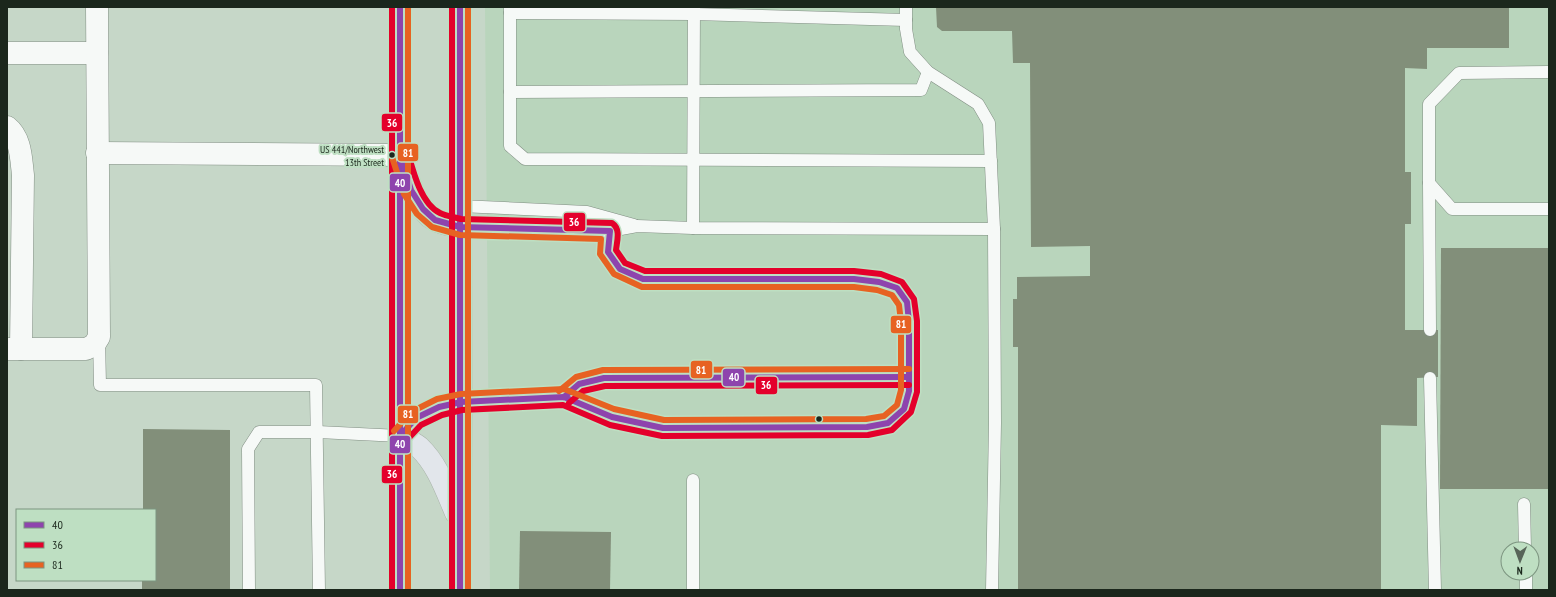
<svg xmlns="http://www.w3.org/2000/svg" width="1556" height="597" font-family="'PT Sans Narrow',sans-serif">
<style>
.built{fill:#b9d5bc;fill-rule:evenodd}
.building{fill:#828f7a}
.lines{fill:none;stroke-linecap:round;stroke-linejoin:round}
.lane-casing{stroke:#818e83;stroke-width:13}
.street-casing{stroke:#818e83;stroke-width:23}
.primary-casing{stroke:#a8b2a9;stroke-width:23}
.lane{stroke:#f6f9f7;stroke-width:12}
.street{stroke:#f6f9f7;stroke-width:22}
.primary{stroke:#e2e6eb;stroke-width:22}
.bus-1-casing{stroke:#bedfc2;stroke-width:9}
.bus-2-casing{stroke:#bedfc2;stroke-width:9}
.bus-3-casing{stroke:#bedfc2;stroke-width:9}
.bus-1{stroke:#8e44ad;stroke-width:6}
.bus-2{stroke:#e4002b;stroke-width:6}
.bus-3{stroke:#e76222;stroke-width:6}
.bus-dot{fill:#1b271c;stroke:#bedfc2;stroke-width:1.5}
.labels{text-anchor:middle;stroke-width:4;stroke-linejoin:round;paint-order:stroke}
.bus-label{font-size:10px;fill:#1b271c;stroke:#bedfc2;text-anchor:end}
.line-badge{stroke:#bedfc2;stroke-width:1.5}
.badge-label{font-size:11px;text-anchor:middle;font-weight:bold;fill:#fff}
</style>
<rect width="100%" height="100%" fill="#c6d7c8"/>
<path class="built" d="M485 7H1549V590H490ZM1508 549H1532V573H1508Z"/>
<g class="building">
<polygon points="936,7 1509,7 1509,48 1427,48 1427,69 1405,68 1405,172 1411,172 1411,224 1405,224 1405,330 1438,330 1438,377 1417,378 1417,426 1381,425 1381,590 1018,590 1018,347 1013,347 1013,299 1017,299 1017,277 1090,276 1090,246 1031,247 1030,63 1013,63 1012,31 942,31 937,27"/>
<polygon points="1441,248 1549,248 1549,489 1440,489"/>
<polygon points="143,429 230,430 230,590 142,590 142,580 155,580 155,510 143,510"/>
<polygon points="520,531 611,532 610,590 519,590"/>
</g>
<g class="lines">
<g class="lane-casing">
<g id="lane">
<polyline points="510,7 510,146 525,159 991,161"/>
<polyline points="906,7 906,29 910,52 928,72 978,104 989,123 994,229 995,423 992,590"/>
<polyline points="510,13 694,14 906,20"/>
<polyline points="1549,72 1459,73 1429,104 1429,183 1452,209 1549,209"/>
<polyline points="510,92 921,90 928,72"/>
<polyline points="1429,183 1430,330"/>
<polyline points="460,206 587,212 634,225"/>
<polyline points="460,227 581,231 610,231 637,226 693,228 994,229"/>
<polyline points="693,228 694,7"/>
<polyline points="99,338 100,385 316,385 319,590"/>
<polyline points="1430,378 1435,590"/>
<polyline points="564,397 579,384 604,378 909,377"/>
<polyline points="461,402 564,397 612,417 663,428 867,427 888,423 904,409 909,391 909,322 907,302 897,288 879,282 854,279 643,279 620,269 608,252 610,231"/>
<polyline points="1524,504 1525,549"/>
<polyline points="1526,573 1526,590"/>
<polyline points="249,590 248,449 259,432 318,432 400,436"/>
<polyline points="693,590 693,480"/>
</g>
</g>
<g class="street-casing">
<g id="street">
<polyline points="7,53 97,53"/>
<path d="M7 127C21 138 21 158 23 175L21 349"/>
<polyline points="97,153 400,155"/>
<polyline points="7,349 86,349 94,345 99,337 97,7"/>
</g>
</g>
<g class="primary-casing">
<g id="primary">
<polyline points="400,7 400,590"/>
<polyline points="460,7 461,402 460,590"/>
<path d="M405 170C410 186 419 212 435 220 442 224 452 225 460 227"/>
<path d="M400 436C406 439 414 443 419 447 438 465 446 490 456 513"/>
<polyline points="400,436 416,418 439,407 461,402"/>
</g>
</g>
<use href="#lane" class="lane"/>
<use href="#street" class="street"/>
<use href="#primary" class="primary"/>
<g class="bus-1-casing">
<g id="bus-1">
<polyline points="400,7 400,590"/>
<polyline points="460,7 460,590"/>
<polyline points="400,155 411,190 423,209 435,220 460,227 610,231 608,252 620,269 643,279 854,279 879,282 897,288 907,302 909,322 909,391 904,409 888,423 867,427 663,428 612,417 564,397 461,402 439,407 416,418 400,436"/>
<polyline points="564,397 579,384 604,378 909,377"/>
</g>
</g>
<g class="bus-2-casing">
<g id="bus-2">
<polyline points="392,7 392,590"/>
<polyline points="452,7 452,590"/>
<polyline points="569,403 583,391 605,386 909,385"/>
<path d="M406 441 421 425 442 415 462 410 563 405 610 425 662 436 868 435 892 430 911 412 917 392V321L914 299 902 282 881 274 854 271H645L625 263 616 250C617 241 621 229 612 223L461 219C454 217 446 216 440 213 421 204 413 171 408 153"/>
</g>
</g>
<g class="bus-3-casing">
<g id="bus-3">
<polyline points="408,7 408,590"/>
<polyline points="468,7 468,590"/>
<polyline points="392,157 404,194 417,214 432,227 460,235 601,239 600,254 614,274 642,287 854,287 877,290 892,295 899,305 901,322 901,390 897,405 884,416 866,419 664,420 614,409 564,389 461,394 437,399 411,412 394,431"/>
<polyline points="559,391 576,377 603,370 909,369"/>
</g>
</g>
<use href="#bus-1" class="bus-1"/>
<use href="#bus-2" class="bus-2"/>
<use href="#bus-3" class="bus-3"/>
</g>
<g class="bus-dot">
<circle cx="392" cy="155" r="3.5"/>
<circle cx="819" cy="419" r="3.5"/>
</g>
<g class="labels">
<g class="bus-label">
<text x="384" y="153">US 441/Northwest<tspan x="384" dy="13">13th Street</tspan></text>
</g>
</g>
<g class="line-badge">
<rect x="381" y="113" width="22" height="19" rx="4" fill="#e4002b"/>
<rect x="397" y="143" width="22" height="19" rx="4" fill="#e76222"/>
<rect x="389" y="173" width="22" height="19" rx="4" fill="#8e44ad"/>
<rect x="563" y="212" width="23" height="20" rx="4" fill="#e4002b"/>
<rect x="890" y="315" width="22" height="19" rx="4" fill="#e76222"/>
<rect x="690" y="360" width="23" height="19" rx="4" fill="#e76222"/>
<rect x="722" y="368" width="23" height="19" rx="4" fill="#8e44ad"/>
<rect x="755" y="376" width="23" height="19" rx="4" fill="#e4002b"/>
<rect x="397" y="405" width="22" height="19" rx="4" fill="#e76222"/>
<rect x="389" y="435" width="22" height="19" rx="4" fill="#8e44ad"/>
<rect x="381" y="465" width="22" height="19" rx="4" fill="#e4002b"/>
</g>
<g class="badge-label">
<text x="392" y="127">36</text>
<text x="408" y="157">81</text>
<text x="400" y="187">40</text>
<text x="574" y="226">36</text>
<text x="901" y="328">81</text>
<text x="701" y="374">81</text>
<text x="734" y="381">40</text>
<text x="766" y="389">36</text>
<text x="408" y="418">81</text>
<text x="400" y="448">40</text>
<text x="392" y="478">36</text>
</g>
<rect width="1556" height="597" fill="none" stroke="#1b271c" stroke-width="16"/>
<rect x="16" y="509" width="140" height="72" fill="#bedfc2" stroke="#7d9580"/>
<rect x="24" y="522" width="20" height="6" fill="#8e44ad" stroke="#7d9580"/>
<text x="52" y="529" font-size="12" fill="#1b271c">40</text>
<rect x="24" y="542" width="20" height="6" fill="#e4002b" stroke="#7d9580"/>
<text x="52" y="549" font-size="12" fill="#1b271c">36</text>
<rect x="24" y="562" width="20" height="6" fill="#e76222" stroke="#7d9580"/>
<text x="52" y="569" font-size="12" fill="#1b271c">81</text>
<g transform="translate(1520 561) rotate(181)"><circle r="19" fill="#bedfc2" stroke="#7d9580"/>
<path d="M0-3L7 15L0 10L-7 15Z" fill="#576558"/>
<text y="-6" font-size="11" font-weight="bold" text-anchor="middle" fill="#1b271c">N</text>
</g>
</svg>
